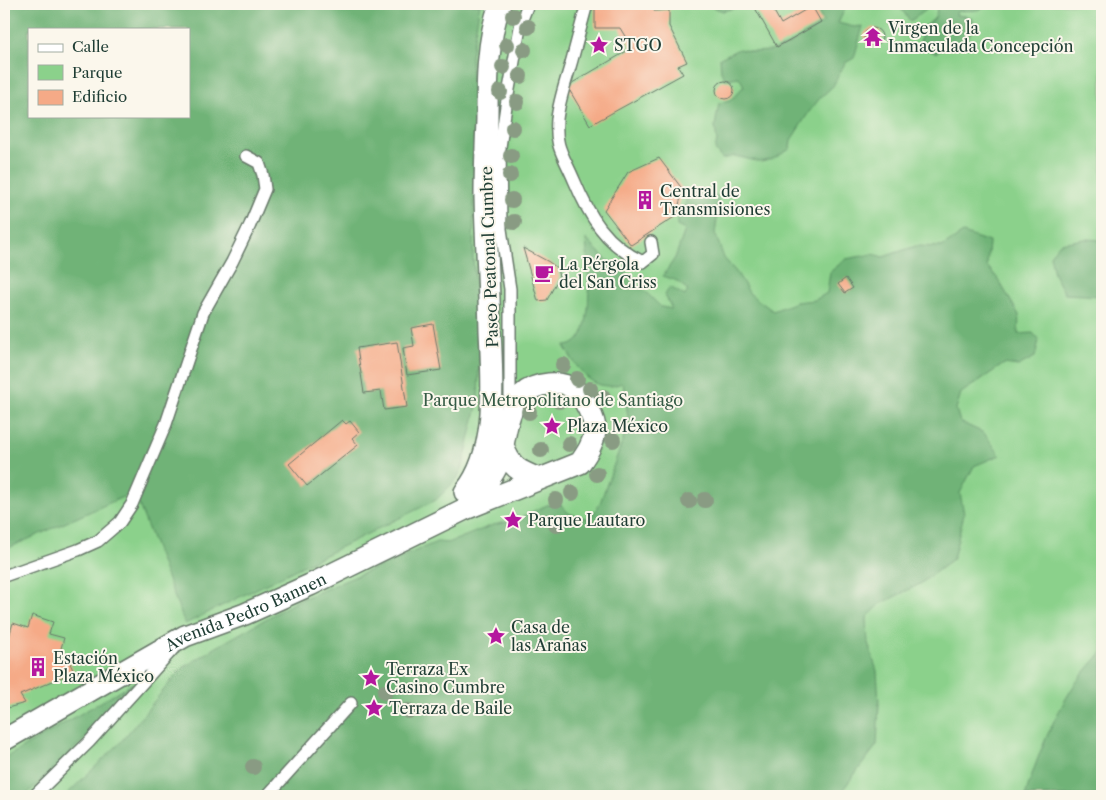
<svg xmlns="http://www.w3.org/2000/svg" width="1106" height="800" font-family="'Libre Caslon Text',serif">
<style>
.green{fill:#8bd18b;stroke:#558760;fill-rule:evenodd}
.forest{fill:#70b377;stroke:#487856;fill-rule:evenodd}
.building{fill:#f5aa87}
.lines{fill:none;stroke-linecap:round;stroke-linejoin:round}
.lane-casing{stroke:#68796a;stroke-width:14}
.street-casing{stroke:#68796a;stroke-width:24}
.lane{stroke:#fff;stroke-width:11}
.street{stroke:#fff;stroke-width:21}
.tree{fill:#899b83}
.labels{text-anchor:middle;stroke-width:4;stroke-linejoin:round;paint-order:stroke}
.poi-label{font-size:16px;fill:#1f3d34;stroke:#fbf7ec;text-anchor:start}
.street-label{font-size:16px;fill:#1f3d34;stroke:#fbf7ec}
.park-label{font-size:16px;fill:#355b45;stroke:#fbf7ec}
</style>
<rect width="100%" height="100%" fill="#fbf7ec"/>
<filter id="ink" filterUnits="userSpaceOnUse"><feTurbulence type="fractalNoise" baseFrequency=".02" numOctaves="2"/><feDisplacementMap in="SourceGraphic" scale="10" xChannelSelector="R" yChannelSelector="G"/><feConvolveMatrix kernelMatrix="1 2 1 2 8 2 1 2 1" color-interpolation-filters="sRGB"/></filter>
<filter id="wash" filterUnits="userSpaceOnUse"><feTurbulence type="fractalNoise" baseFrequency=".0096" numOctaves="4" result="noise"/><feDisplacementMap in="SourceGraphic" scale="20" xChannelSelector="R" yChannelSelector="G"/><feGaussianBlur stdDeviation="1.12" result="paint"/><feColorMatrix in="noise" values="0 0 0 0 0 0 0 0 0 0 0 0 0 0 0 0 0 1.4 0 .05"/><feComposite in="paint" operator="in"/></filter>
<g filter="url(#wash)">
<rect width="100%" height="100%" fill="#f0e9cf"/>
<path class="green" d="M4 4H1102V796H4ZM29 29H189V116H29Z"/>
<g class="forest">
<path d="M4 4H480L471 56 475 144 473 258 480 335 478 402 463 466 457 479 436 500 185 624 134 492 4 550ZM29 29H189V116H29Z"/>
<polygon points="704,4 749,4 723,11"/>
<polygon points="774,4 851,4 846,7 838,23 854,27 863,26 854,58 845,63 833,86 820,98 809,112 791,140 790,149 773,159 761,162 735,156 722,159 715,150 717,141 715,126 719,103 730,101 744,86 739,77 725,79 721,72 720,58 739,49 753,52 770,51 788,45 821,24 823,22 814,4 792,8 781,13 778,11"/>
<polygon points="894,4 925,4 926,7 925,11 910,21 902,10"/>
<path d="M934 4H987L981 10 957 11 956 15 966 16 973 19V28L967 39C954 42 947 48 935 53L920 45 922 29 934 19 937 11Z"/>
<path d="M702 190 718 196V213L715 233 724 258 737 273 750 294 773 311 796 302 815 300 827 293 830 272 846 259 873 254 883 257 916 246 942 247 963 233 989 242 987 266 998 279 1019 315 1018 334 1033 333 1039 340 1035 357 1018 366 1004 364 961 393 956 409 960 422 984 433 1000 455 974 466 960 493 964 514 953 559 920 584 882 603 867 617 868 643 877 671 879 704 877 745 838 796H65L119 744 181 669 220 645 297 601 437 542 448 543 493 525 513 521 547 505 560 504 570 514 590 519 600 503 629 423 623 383C618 384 612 387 607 386 586 385 574 362 564 346 599 347 587 262 586 239L607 260 628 274 661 307 672 309 665 295 670 287 685 296 688 290 675 280 663 276 675 258 685 230 677 226V220L683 210 689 191Z"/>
<polygon points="1085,239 1102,240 1102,296 1065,294 1054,274 1050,255 1060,243"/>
<path d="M1102 652V796H1025C1037 757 1052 719 1075 684 1083 673 1093 663 1102 652Z"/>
<polygon points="135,682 85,738 25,796 4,796 4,757 10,755"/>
</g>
<g id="blocks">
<g class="building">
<polygon points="595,4 654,4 654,11 669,10 669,26 687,62 678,66 683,74 590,125 567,86 632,48 620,28 595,28"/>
<polygon points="658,4 684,4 676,8 670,9"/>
<polygon points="763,4 770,4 781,24 812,6 821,22 777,47 755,8"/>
<circle cx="873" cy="37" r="9"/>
<circle cx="725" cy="90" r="9"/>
<polygon points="659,158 683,190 676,216 631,245 604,210 628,172"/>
<polygon points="523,248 549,262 557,268 559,277 547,300 538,301"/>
<polygon points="846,278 853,288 845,293 838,284"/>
<polygon points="433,324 441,370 407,375 403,348 414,346 411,328"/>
<polygon points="397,342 407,407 384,410 381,391 364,393 357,348"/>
<polygon points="342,420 346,424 350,421 359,432 352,438 358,445 307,486 289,464"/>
<polygon points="32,615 53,622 49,634 64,638 57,662 67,657 74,672 20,695 25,703 4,709 4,653 13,623 28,628"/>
<polygon points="323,793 336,795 336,796 323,796"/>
</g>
</g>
</g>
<g filter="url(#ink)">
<use href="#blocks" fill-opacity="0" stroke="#68796a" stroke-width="1"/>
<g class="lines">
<g class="lane-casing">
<g id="lane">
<path d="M587 4C581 25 576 46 570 67 565 84 559 101 557 119 555 148 563 154 574 180 589 216 606 245 643 262L653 254 651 242"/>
<polyline points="510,406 510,289 501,229 500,147 506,106 521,22 528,4"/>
<polyline points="4,576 78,550 98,541 120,522 132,504 166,424 203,313 232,262 250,225 265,189 263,175 259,163 246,156"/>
<polyline points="34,796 89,742 172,650"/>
<polyline points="267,796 351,703"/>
</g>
</g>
<g class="street-casing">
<g id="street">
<path d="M503 446C511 468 519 471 539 479"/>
<path d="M465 492C499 451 492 379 490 330 489 285 486 241 485 196 485 171 486 146 487 120 487 82 487 40 500 4"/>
<path id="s1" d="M4 740 185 636 245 614 310 585 465 509 580 463C587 453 593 444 595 432 596 425 592 416 589 410 586 404 582 395 576 391 561 380 536 382 522 395 503 413 507 443 497 466 492 479 474 498 465 509"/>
</g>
</g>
<use href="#lane" class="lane"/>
<use href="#street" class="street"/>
</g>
<g class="tree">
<circle cx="513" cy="16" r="8"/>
<circle cx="528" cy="27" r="8"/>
<circle cx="507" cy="45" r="8"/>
<circle cx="524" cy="50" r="8"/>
<circle cx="503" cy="67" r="8"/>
<circle cx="520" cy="76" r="8"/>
<circle cx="500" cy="92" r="8"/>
<circle cx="517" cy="102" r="8"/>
<circle cx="513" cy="128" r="8"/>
<circle cx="511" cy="156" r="8"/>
<circle cx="510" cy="175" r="8"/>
<circle cx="512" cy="200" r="8"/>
<circle cx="514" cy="222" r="8"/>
<circle cx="563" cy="365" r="8"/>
<circle cx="577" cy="379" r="8"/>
<circle cx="590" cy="389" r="8"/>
<circle cx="603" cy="397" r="8"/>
<circle cx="559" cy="401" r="8"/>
<circle cx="529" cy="412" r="8"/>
<circle cx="613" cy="440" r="8"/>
<circle cx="569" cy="444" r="8"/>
<circle cx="541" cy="450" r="8"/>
<circle cx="597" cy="474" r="8"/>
<circle cx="572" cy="493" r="8"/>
<circle cx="556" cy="500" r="8"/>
<circle cx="705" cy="500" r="8"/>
<circle cx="689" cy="501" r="8"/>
<circle cx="556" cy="525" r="8"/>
<circle cx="385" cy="692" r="8"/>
<circle cx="408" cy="711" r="8"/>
<circle cx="253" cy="767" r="8"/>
</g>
</g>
<defs>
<g id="temple-bare" transform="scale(1.5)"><path d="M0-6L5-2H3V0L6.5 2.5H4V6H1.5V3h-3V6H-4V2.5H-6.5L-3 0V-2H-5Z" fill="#b5179e" stroke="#fbf7ec" stroke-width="2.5" paint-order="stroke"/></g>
<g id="sight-bare" transform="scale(1.5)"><path d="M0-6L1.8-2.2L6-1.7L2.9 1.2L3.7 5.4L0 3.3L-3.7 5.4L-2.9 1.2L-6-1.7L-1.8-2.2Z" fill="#b5179e" stroke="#fbf7ec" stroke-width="2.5" paint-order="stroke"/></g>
<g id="building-bare" transform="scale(1.5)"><path d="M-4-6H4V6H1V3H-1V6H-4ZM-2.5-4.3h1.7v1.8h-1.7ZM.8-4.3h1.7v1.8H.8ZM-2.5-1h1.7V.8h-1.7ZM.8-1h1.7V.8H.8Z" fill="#b5179e" stroke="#fbf7ec" stroke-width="2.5" paint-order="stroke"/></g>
<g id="cafe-bare" transform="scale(1.5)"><path d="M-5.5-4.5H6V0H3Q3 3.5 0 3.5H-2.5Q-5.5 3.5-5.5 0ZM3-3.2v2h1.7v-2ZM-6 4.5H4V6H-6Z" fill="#b5179e" stroke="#fbf7ec" stroke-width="2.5" paint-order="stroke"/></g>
</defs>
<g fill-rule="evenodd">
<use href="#temple-bare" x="873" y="37"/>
<use href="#sight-bare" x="599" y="45"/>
<use href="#building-bare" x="645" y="200"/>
<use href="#cafe-bare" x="544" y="273"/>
<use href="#sight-bare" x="552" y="426"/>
<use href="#sight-bare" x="513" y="520"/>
<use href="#sight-bare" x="496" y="636"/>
<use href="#building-bare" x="38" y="667"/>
<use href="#sight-bare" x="371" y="678"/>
<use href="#sight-bare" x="374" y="708"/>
</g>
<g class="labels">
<g class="poi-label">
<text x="888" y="34">Virgen de la<tspan x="888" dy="18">Inmaculada Concepción</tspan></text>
<text x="614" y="51">STGO</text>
<text x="660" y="197">Central de<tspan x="660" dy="18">Transmisiones</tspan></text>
<text x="559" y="270">La Pérgola<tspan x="559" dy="18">del San Criss</tspan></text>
<text x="567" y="432">Plaza México</text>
<text x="528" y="526">Parque Lautaro</text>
<text x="511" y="633">Casa de<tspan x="511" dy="18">las Arañas</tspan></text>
<text x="53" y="664">Estación<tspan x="53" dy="18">Plaza México</tspan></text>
<text x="386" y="675">Terraza Ex<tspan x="386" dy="18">Casino Cumbre</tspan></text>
<text x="389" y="714">Terraza de Baile</text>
</g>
<g class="street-label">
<text transform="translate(489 257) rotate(-92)" y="6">Paseo Peatonal Cumbre</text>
<text dy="6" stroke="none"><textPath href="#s1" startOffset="274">Avenida Pedro Bannen</textPath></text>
</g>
<g class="park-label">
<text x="553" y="406">Parque Metropolitano de Santiago</text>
</g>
</g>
<rect width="1106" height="800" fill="none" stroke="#fbf7ec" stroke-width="20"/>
<rect x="28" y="28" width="162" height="90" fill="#fbf7ec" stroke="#a3ada2"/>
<rect x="38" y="44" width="25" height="8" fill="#ffffff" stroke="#a3ada2"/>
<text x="72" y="52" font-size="15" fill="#1f3d34">Calle</text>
<rect x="38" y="65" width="25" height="15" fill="#8bd18b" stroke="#a3ada2"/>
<text x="72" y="78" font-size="15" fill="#1f3d34">Parque</text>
<rect x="38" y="90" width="25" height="15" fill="#f5aa87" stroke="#a3ada2"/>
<text x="72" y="102" font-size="15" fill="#1f3d34">Edificio</text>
</svg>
